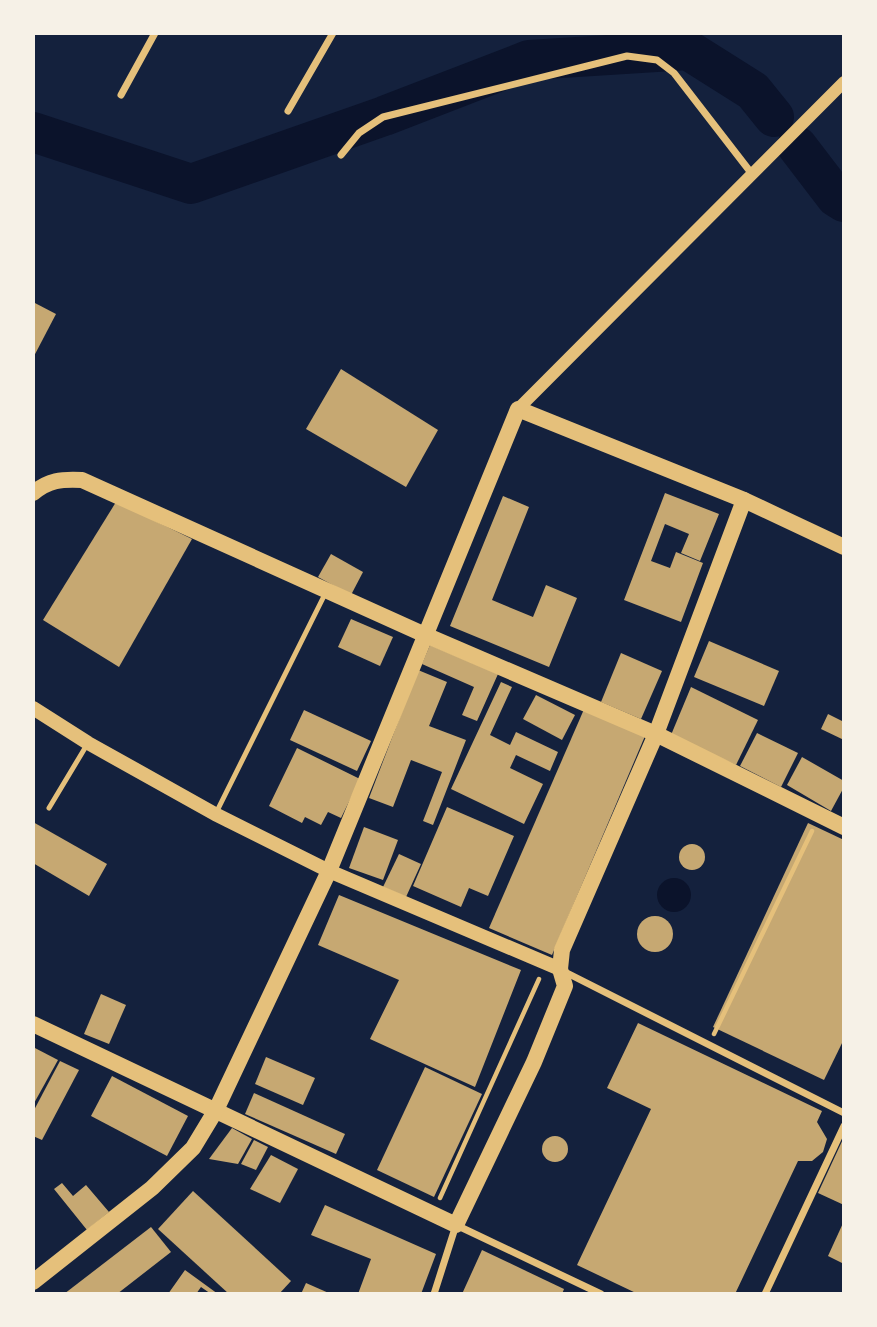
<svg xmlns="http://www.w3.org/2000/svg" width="877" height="1327" font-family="'Roboto Serif',serif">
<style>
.water{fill:#0b132b}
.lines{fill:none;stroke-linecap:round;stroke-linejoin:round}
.river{stroke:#0b132b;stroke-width:40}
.building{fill:#c6a872}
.path{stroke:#e5c07b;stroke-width:4.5}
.service{stroke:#e5c07b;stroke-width:5}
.minor{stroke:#e5c07b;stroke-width:7}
.tertiary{stroke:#e5c07b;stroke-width:12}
.secondary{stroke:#e5c07b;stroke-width:14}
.primary{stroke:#e5c07b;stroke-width:16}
</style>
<rect width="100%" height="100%" fill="#14213d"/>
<circle class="water" cx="674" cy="895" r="17"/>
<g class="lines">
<g class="river">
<polyline points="33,132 191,184 384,116 529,60 688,50 753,91 774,117"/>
<polyline points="797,146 836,197 844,202"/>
</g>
</g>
<g class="building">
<polygon points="33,302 56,314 33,358"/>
<polygon points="341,369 438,430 406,487 306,429"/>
<polygon points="665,493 719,514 700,561 681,553 689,534 665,524 651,561 670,568 676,552 703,563 681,622 624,600"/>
<polygon points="503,496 529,507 492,600 533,617 546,585 577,598 549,667 450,626"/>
<polygon points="116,502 192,539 119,667 43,620"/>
<polygon points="331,554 363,572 351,595 318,577"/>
<polygon points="351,619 393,637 380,666 338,647"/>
<polygon points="709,641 779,671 764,706 694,677"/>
<polygon points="430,645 498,674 477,721 462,715 474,687 422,664"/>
<polygon points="621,653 662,671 641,719 601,702"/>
<polygon points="418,670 447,682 429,726 466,740 433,825 423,821 442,772 411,760 393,807 369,798"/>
<polygon points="501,682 512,687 490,735 510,745 516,732 558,752 550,771 516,755 510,768 543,784 524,824 451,789"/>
<polygon points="691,687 758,720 736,765 671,735"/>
<polygon points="536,695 575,715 562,740 523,719"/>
<polygon points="585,707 645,736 552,955 489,928"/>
<polygon points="304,710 371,741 357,771 290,740"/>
<polygon points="828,714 844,722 844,740 821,729"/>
<polygon points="757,733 798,753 781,787 740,766"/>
<polygon points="297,748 360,779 341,818 328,812 321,825 305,817 302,823 269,806"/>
<polygon points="802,757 844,781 844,787 831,811 787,785"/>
<polygon points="447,807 514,836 488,896 469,888 461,907 413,886"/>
<polygon points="33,822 107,864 89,896 33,863"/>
<polygon points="808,823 844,840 844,1039 824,1080 713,1027"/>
<polygon points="364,827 398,840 383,880 349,868"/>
<circle cx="692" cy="857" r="13"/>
<polygon points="399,854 421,864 406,897 383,887"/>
<polygon points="339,895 521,970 475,1087 370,1039 399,980 318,945"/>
<circle cx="655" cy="934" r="18"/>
<polygon points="101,994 126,1005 109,1044 84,1034"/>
<polygon points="638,1023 822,1111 817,1122 827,1139 823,1152 812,1161 798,1161 735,1294 638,1294 577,1265 651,1109 607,1088"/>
<polygon points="33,1047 58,1060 33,1105"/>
<polygon points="266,1057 315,1078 303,1105 255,1084"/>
<polygon points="60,1061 79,1070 42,1140 33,1136 33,1112"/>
<polygon points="425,1067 482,1094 434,1197 377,1170"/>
<polygon points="112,1076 188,1116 167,1156 91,1116"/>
<polygon points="254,1093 345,1134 336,1154 245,1114"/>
<polygon points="232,1128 252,1139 238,1164 209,1159"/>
<circle cx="555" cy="1149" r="13"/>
<polygon points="844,1137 844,1205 818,1193"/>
<polygon points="254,1140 268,1147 256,1170 241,1164"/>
<polygon points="271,1155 298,1169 280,1203 250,1189"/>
<polygon points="62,1183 73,1196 86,1185 109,1212 87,1230 54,1189"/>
<polygon points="193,1191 291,1281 279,1294 229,1294 158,1229"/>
<polygon points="325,1205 436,1254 421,1294 358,1294 371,1259 311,1235"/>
<polygon points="844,1221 844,1264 828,1256"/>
<polygon points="151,1227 171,1252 117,1294 64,1294"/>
<polygon points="482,1250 564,1289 562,1294 462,1294"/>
<polygon points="185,1270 218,1294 211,1294 201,1287 196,1294 168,1294"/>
<polygon points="306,1283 331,1294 301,1294"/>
</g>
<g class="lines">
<g class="path">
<polyline points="714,1034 812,831"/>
<polyline points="440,1198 539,979"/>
</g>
<g class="service">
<polyline points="49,808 88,743"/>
<polyline points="217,811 326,592"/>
</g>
<g class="minor">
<polyline points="121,95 155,33"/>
<polyline points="288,111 333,33"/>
<polyline points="341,155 359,133 383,117 627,56 657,60 674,73 752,174"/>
<polyline points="563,971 844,1113"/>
<polyline points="434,1294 456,1225 601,1294"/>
<polyline points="765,1294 844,1126"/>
</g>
<polyline class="tertiary" points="518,409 844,82"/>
<polyline class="secondary" points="33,708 88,743 215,814 329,871 560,969"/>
<g class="primary">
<path d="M33 493C49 480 61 479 82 480L423 634 656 734 844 827"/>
<polyline points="33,1024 456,1225 534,1062 565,986 560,969 562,950 656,734 744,500"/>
<polyline points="33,1282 152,1188 193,1148 216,1110 329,871 518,409 744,500 844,547"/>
</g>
</g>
<rect width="877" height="1327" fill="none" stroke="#f6f1e7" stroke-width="70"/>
</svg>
